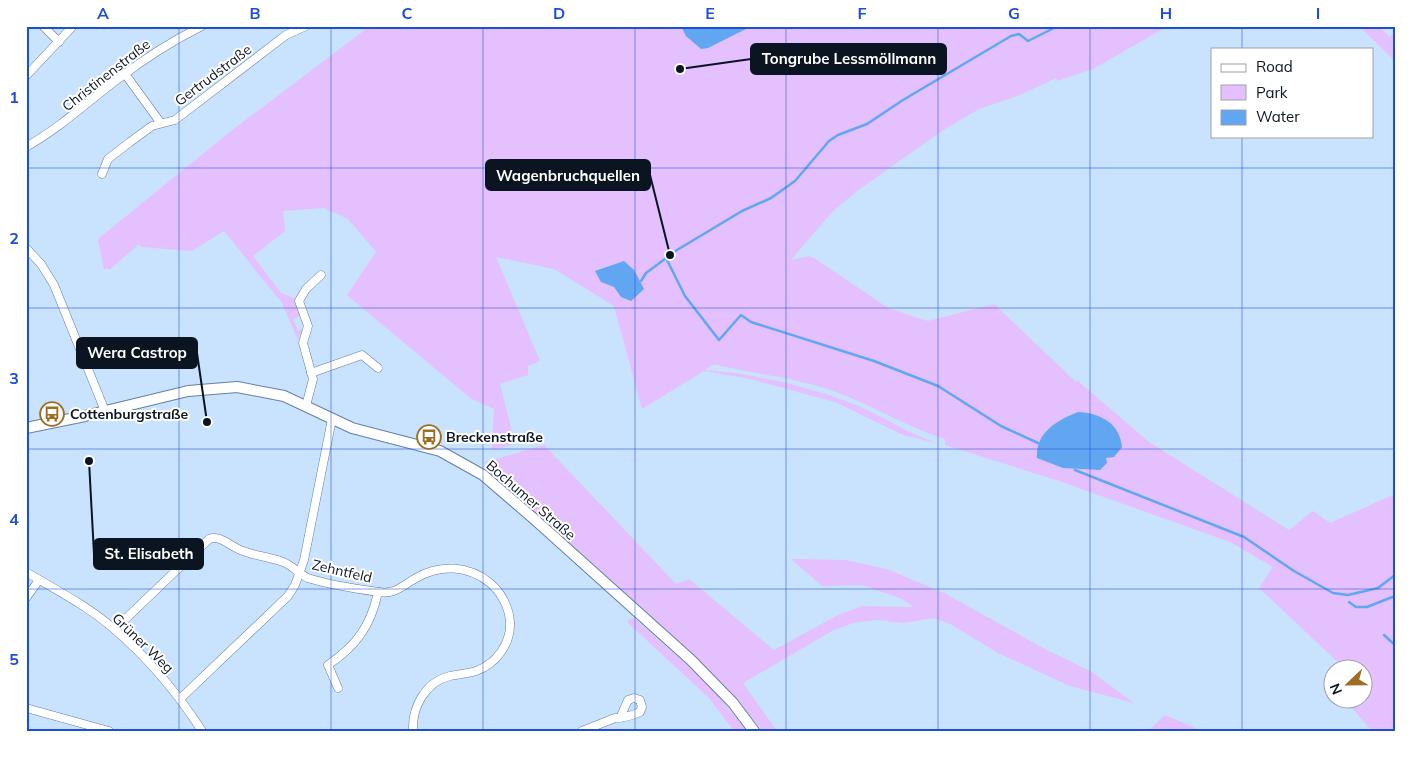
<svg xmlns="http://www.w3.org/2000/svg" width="1421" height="757" font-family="Mulish,sans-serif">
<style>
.green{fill:#e5c0fe;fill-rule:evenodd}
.water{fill:#61a6f1}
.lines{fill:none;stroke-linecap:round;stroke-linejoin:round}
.stream{stroke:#61a6f1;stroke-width:2.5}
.minor-casing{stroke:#6380a0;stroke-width:9}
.secondary-casing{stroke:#6380a0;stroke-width:12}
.minor{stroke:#fff;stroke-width:8}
.secondary{stroke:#fff;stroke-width:10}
.grid{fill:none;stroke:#1d4ed8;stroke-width:1;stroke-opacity:0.55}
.labels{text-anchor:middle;stroke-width:4;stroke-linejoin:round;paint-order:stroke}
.street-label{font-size:14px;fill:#0a1521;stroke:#fff}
.poi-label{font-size:14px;font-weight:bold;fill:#0a1521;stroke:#fff;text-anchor:start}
.leader{fill:none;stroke:#0a1521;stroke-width:2}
.callout-dot{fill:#0a1521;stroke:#fff;stroke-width:2}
.callout{fill:#0a1521;stroke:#0a1521;stroke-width:2}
.callout-label{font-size:15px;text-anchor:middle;font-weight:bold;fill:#fff}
.neatline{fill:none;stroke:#1d4ed8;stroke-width:2}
.grid-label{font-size:16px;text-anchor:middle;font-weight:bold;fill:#1d4ed8}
</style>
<rect width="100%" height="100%" fill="#c9e2fe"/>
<g class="green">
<path d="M370 26H1168L1093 69 1057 81 1056 78 1020 95 979 109 945 129 857 191 832 212 791 260 809 256 814 258 888 308 928 321 994 304 1075 381H1078L1149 442 1289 530 1313 511 1330 523 1395 494V731H1372L1346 701 1364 700V670L1345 669 1259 588 1273 567 1230 542 1059 481 945 445 903 435 835 402 750 379 704 371 642 409 614 306 554 269 496 257 540 361 528 366V375L500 384 515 444 492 450 494 409 470 398 347 295 376 252 348 219 324 208 283 211 285 231 253 256 281 293 296 299 295 303 300 316 293 319 298 331 304 328 298 340 282 303 224 231 192 251 141 247 139 244 109 270 107 268 104 270 98 239 231 131ZM714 364C752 374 794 377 833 391 871 404 906 427 945 439V445C916 438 891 421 865 409 821 389 752 373 705 370Z"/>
<polygon points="1359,26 1379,26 1389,37 1395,32 1395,61"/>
<polygon points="544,445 676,584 689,579 774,650 838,615 862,606 914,607 900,598 861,585 822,586 791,559 845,560 887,569 944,593 1045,649 1092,672 1134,703 1070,686 998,653 952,625 934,618 903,623 876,620 853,623 832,631 743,683 777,731 763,731 732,694 703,664 592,563 485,471 486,462"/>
<polygon points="634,618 704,680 748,731 734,731 709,698 627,622 630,619"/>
<polygon points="1165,715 1202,731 1148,731"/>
</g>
<g class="water">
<polygon points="681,26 752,26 708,48 701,49 686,36"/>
<polygon points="624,261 634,270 644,289 631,301 621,297 614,287 601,282 595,271"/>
<path d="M1078 412C1100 413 1120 423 1122 447L1114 457 1106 458 1107 463 1100 470 1063 468 1037 458C1036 432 1056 421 1078 412Z"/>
</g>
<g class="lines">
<g class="stream">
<polyline points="666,258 685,296 719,340 741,315 751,322 874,361 938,386 1001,426 1038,443"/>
<polyline points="641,281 646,273 677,250 742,211 771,198 795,181 829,141 838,135 867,124 903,100 1011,36 1019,34 1028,41 1058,26"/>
<polyline points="1075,470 1244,537 1294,571 1333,593 1348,595 1378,588 1395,575"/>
<polyline points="1349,602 1356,607 1367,607 1395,596"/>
<polyline points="1384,635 1395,645"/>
</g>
<g class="minor-casing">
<g id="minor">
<polyline points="43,26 59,42"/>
<polyline points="125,74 160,122"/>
<polyline points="26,76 73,26"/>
<path d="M26 147C61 127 86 103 118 79 145 58 172 41 202 26"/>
<polyline points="102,174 108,159 130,142 152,126 175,120 286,35 306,26"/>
<polyline points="26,248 41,264 54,285 105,411"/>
<polyline points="311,373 362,355 378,368"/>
<polyline points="306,406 313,379 303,343 308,326 299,301 306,289 321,275"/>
<path d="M26 572C56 590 88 606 114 629 148 658 178 694 202 731"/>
<polyline points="26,598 39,580"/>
<path d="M115 629 209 539C220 534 232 548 243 551 256 556 270 557 283 562 292 565 299 574 308 578 330 585 356 589 379 592 395 595 403 585 416 578 440 564 468 565 490 583 501 592 509 607 510 622 511 644 496 664 476 671 467 674 458 674 450 676 425 682 412 707 413 731"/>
<path d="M338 688 328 665C356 646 371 626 378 592"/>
<polyline points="181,698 288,596 295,585 304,560 332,419"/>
<polyline points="26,708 109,731"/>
<path d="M582 731 615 718C625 718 631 716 640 712L642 707 640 700 634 698 628 700 620 718"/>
</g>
</g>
<g class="secondary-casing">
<polyline id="secondary" points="26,428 85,416 188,391 237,387 284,396 352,428 440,451 483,475 533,518 691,660 733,703 754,731"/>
</g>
<use href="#minor" class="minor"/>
<use href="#secondary" class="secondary"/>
</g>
<path class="grid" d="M179 26V731M331 26V731M483 26V731M635 26V731M786 26V731M938 26V731M1090 26V731M1242 26V49M1242 136V731M26 168H1395M26 308H1395M26 449H1395M26 589H1395"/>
<defs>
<g id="bus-ring" transform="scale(1.25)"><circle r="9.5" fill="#fff" stroke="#9f6c23" stroke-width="1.5"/><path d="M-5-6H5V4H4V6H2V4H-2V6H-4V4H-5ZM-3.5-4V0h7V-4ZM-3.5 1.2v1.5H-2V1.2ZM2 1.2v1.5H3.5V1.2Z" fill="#9f6c23"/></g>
</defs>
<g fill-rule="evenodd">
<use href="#bus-ring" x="52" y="414"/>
<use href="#bus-ring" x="429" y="437"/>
</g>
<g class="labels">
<g class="street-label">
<text transform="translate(106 75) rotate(-38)" y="5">Christinenstraße</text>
<text transform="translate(213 75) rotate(-37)" y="5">Gertrudstraße</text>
<text transform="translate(531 500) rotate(41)" y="5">Bochumer Straße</text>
<text transform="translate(342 571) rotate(13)" y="5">Zehntfeld</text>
<text transform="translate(143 643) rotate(44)" y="5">Grüner Weg</text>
</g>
<g class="poi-label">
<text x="70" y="419">Cottenburgstraße</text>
<text x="446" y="442">Breckenstraße</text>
</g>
</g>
<path class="leader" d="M680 69L751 59M670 255L650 175M207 422L197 353M89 461L94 554"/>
<g class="callout-dot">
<circle cx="680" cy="69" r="5"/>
<circle cx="670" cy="255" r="5"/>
<circle cx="207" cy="422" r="5"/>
<circle cx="89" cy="461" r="5"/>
</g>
<g class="callout">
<rect x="751" y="44" width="195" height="30" rx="5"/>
<rect x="486" y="160" width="164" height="30" rx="5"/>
<rect x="77" y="338" width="120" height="30" rx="5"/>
<rect x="94" y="539" width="109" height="30" rx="5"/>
</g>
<g class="callout-label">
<text x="849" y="64">Tongrube Lessmöllmann</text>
<text x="568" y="181">Wagenbruchquellen</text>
<text x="137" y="358">Wera Castrop</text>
<text x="149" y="559">St. Elisabeth</text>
</g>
<rect width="1421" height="757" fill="none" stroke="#ffffff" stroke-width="55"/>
<rect x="1211" y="48" width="162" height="90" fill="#ffffff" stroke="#9da1a6"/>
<rect x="1221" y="64" width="25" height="8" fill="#ffffff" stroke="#9da1a6"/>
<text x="1256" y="72" font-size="15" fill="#0a1521">Road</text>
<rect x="1221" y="85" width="25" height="15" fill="#e5c0fe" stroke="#9da1a6"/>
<text x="1256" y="98" font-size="15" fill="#0a1521">Park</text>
<rect x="1221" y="110" width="25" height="15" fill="#61a6f1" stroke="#9da1a6"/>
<text x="1256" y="122" font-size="15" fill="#0a1521">Water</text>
<g transform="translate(1348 684) rotate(248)"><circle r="24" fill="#ffffff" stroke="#9da1a6"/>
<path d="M0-4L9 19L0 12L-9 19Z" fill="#9f6c23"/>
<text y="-8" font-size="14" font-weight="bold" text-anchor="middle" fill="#0a1521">N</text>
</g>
<rect x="28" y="28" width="1366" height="702" class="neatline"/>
<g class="grid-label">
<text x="103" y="19">A</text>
<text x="255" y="19">B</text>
<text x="407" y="19">C</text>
<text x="559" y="19">D</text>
<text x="710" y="19">E</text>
<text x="862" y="19">F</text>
<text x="1014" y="19">G</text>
<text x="1166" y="19">H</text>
<text x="1318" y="19">I</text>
<text x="14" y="103">1</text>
<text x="14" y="244">2</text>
<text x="14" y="384">3</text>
<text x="14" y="525">4</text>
<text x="14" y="665">5</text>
</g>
</svg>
